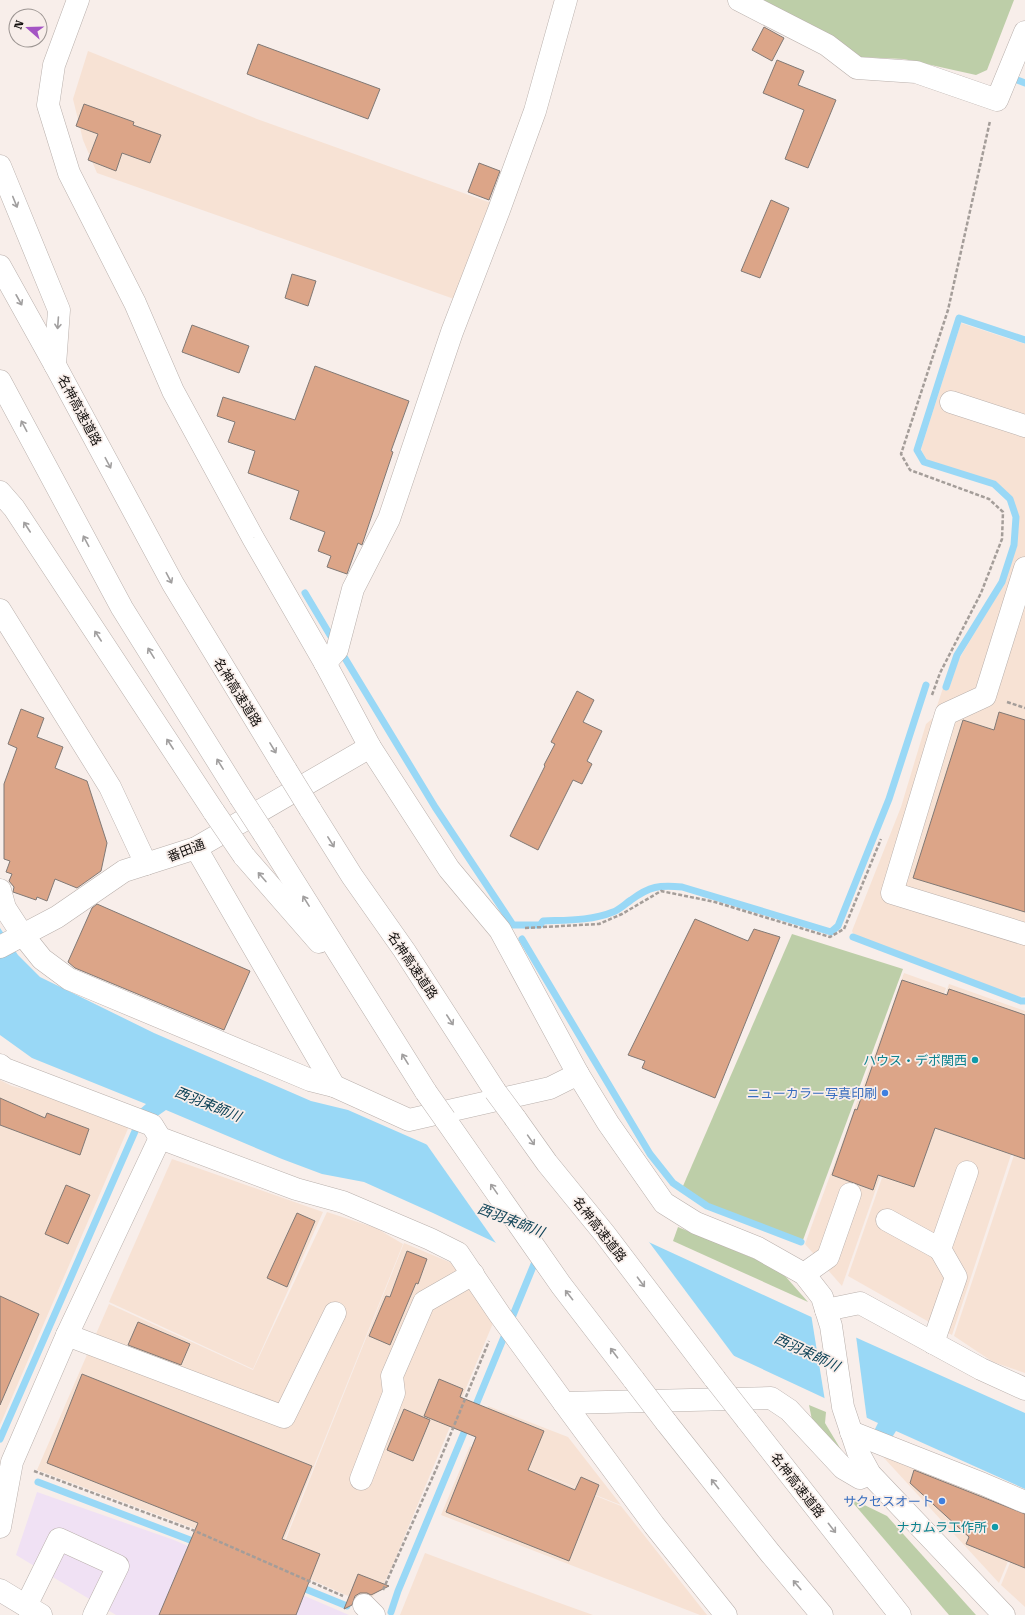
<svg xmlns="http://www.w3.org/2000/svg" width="1025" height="1615" font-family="'Roboto Serif','Noto Sans JP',serif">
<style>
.commercial{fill:#f0e1f4}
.industrial{fill:#f7e2d4}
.green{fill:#bdcea8}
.water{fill:#99d8f6}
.pier{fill:#f8eeea}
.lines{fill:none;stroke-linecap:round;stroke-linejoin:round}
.stream{stroke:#99d8f6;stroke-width:7}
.building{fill:#dca588;stroke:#817975}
.minor-casing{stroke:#b9b0ac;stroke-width:23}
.highway-casing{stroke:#b9b0ac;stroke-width:23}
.path{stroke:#a49d99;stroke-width:2.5;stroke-dasharray:4 2;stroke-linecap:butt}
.minor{stroke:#fff;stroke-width:22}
.highway{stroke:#fff;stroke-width:22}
.highway-bridge-casing{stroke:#b9b0ac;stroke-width:23;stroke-linecap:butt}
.highway-bridge{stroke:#fff;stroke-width:22}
.oneway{stroke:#a19f9f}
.culture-dot{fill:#0f9aa8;stroke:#f8eeea;stroke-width:1.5}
.shop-dot{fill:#3f7fe0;stroke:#f8eeea;stroke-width:1.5}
.labels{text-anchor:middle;stroke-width:3.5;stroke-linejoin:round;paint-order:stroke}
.street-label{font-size:13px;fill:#13100e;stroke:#f8eeea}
.culture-label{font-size:13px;fill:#0d838f;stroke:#f8eeea;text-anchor:end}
.shop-label{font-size:13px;fill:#366cbe;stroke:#f8eeea;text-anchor:end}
.water-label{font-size:14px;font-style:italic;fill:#0d4257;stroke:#f8eeea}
</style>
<rect width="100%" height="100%" fill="#f8eeea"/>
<polygon class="commercial" points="37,1492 174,1540 349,1615 116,1615 16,1555"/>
<g class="industrial">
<polygon points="88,51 257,119 494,204 457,300 97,173 83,140 73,99"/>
<polygon points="961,323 1025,344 1025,996 1020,997 856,939 852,931 901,807 926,724 933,718 943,688 949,689 959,659 1004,584 1017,546 1019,517 1012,497 996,482 927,461 921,449"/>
<polygon points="904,973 946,988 842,1286 805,1244"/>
<polygon points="949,984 1025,1011 1025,1112 952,1335 848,1276"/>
<polygon points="0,1080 12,1086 58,1098 130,1124 0,1425"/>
<polygon points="1025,1122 1025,1373 993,1362 954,1336"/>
<polygon points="172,1159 323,1212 253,1369 109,1302"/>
<polygon points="327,1212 376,1228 403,1244 275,1563 193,1528 37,1470 109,1304 253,1370"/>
<polygon points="404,1243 454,1264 493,1323 391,1569 381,1589 371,1598 357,1600 276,1564"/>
<polygon points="488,1406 568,1437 621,1505 519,1465 621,1506 707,1615 700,1615 441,1515 470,1446 472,1447"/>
<polygon points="873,1446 1025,1505 1025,1520 999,1583"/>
<polygon points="1025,1526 1025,1607 1001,1585"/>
<polygon points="425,1553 554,1601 593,1615 400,1615"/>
</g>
<g class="green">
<polygon points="761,0 1014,0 987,70 976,75 904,59 858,57"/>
<polygon points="792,934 903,969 803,1240 710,1205 683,1186"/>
<polygon points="678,1227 774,1267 786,1277 808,1302 673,1241"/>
<polygon points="809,1405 826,1412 825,1423 846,1458 813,1425"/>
<polygon points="848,1497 887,1516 976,1615 949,1615"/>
</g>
<polygon class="water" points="0,928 18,955 40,977 154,1033 311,1101 348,1110 642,1239 857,1338 1025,1413 1025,1489 896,1431 891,1439 874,1431 878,1423 730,1354 433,1213 364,1182 322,1174 282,1159 166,1110 156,1117 138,1111 146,1104 32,1058 0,1035"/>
<g class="pier">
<polygon points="425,1142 646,1238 737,1360 498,1246"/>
<polygon points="811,1314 856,1336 867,1420 825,1401"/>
</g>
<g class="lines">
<g class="stream">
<polyline points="1012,78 1025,83"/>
<polyline points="305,593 333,640"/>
<path d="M343 655 435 807 513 925H540L543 921C565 920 591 921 613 912 619 910 625 904 631 900 650 886 659 885 682 887L831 932 838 926 889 799 926 685"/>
<polyline points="946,687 957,655 1002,582 1014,545 1016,517 1010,499 994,484 924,462 917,450 959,318 1025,340"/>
<polyline points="853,937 1021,1001 1025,1001"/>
<polyline points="522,939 650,1154 673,1183 707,1206 801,1242"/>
<polyline points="473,1412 537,1257"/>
<polyline points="0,1439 136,1129 141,1124"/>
<polyline points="38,1482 198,1543"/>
<polyline points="298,1586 347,1606"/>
<polyline points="391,1612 398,1591 468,1423"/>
</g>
</g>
<g class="building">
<polygon points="764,27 784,38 772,61 752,50"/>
<polygon points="258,44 380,89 368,119 247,74"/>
<polygon points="777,60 804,71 798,85 836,100 808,168 785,159 804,110 763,93"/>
<polygon points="84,104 134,122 133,125 161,135 150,163 122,153 116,171 88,160 98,134 76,126"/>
<polygon points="479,163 500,171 489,200 468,192"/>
<polygon points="771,200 789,208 760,278 741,271"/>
<polygon points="292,274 316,281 308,306 285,298"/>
<polygon points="192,325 249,346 239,373 182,352"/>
<polygon points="315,366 409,401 391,451 393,452 362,545 358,543 347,574 327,567 331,556 318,551 325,532 290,519 299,491 248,473 255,451 228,442 235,422 217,416 223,397 295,420"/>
<polygon points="577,691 594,700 583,722 602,731 587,761 592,764 582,784 573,780 538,850 510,836 545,766 544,765 555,744 551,742"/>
<polygon points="21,709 44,718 37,737 63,747 55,768 87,781 107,843 101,871 77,888 55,879 47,901 37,897 36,900 13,892 14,887 9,881 12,874 6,872 10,861 4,859 4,784 17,748 8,744"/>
<polygon points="999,712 1025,720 1025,912 913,878 963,720 994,730"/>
<polygon points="97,904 250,971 224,1030 75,968 68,962 92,908"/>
<polygon points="695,919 748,941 754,929 780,937 715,1098 642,1068 645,1061 628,1055"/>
<polygon points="902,980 947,995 949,989 1025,1015 1025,1159 935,1128 914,1187 878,1175 873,1190 832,1175 855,1109 857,1110"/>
<polygon points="0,1098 45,1118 47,1113 89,1129 80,1155 0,1125"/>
<polygon points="66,1185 90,1195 68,1244 45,1234"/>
<polygon points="297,1213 315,1221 287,1287 267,1278"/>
<polygon points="407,1251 427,1259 418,1284 416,1283 390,1345 369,1336 386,1296 390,1297"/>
<polygon points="0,1296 39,1314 0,1405"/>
<polygon points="138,1322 190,1344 181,1365 128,1345"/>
<polygon points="82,1374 312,1466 282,1539 320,1554 296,1615 159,1615 198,1523 47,1463"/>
<polygon points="439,1379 463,1389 460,1397 544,1431 528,1470 575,1490 581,1477 599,1485 569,1561 446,1512 476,1437 424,1416"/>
<polygon points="404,1409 430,1420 413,1461 387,1450"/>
<polygon points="914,1470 1025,1514 1025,1568 966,1544 969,1537 910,1483"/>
<polygon points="358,1574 389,1586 371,1595 367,1593 360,1593 355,1596 352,1605 344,1609"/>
</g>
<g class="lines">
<g class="minor-casing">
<g id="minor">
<polyline points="78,0 54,65 48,105 69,173 135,303 173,391 253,538 325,663 370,747 449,869 500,930 578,1074 608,1123 664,1203 696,1223 758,1248 804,1274 822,1297 831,1326 843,1407 858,1452 870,1474 1004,1615"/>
<polyline points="739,0 827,45 857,68 916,72 997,100 1025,32"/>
<polyline points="951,402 1025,426"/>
<polyline points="1025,568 985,696 946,714 892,893 1025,934"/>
<polyline points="0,610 110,787 146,864"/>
<polyline points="325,663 337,650 353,589 389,519 452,332 499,210 535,111 566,0"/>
<polyline points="196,848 334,1086 409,1120 550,1088 578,1074"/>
<polyline points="0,890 5,908 22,934 42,959 69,979 310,1080 334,1086"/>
<polyline points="0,947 57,917 124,871 196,848 370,747"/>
<polyline points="0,1065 5,1069 152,1125 160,1138 296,1189 343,1202 430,1239 458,1253 500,1315 564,1403 654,1525 726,1615"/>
<polyline points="887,1220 940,1249"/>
<polyline points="804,1274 828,1257 850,1194"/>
<polyline points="826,1310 860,1303 981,1369 1025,1389"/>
<polyline points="67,1335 284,1417 335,1313"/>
<polyline points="933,1343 956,1277 940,1249 967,1172"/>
<polyline points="564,1403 771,1398 789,1410 843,1468 860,1478 870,1474"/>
<polyline points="851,1432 983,1484 1025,1502"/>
<polyline points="361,1479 394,1393 392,1376 424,1302 473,1274"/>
<polyline points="0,1527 12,1462 67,1335 160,1138"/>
<polyline points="364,1605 374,1615"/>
<polyline points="26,1606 59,1539 118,1566 94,1615"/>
</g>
</g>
<g class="highway-casing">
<g id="highway">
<polyline points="0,166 59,310 55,365"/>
<polyline points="0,266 55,365 173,584 286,770"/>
<polyline points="0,381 122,608 240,797"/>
<polyline points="0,492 14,508 214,812"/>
<polyline points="310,809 352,876 404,950 495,1091"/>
<polyline points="264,834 426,1092"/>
<polyline points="244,856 319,942"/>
<polyline points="515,1118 547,1163 604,1233 715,1379"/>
<polyline points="445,1119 561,1285 634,1380"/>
<polyline points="747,1420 900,1615"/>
<polyline points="666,1422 770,1553 822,1615"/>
<polyline points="0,1590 41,1615"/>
</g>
</g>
<g class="path">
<polyline points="932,695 940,673 981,593 1002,539 1003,512 989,499 910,470 901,454 948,310 990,121"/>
<polyline points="1007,702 1025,708"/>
<polyline points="525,928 599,924 622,914 661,891 715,902 830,937 844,929 881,839"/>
<polyline points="34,1471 195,1531 343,1596"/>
<polyline points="383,1590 437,1467 489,1341"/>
</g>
<use href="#minor" class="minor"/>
<use href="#highway" class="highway"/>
<g class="highway-bridge-casing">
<g id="highway-bridge">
<polyline points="286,770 310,809"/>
<polyline points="240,797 264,834"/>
<polyline points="214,812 244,856"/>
<polyline points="495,1091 515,1118"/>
<polyline points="426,1092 445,1119"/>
<polyline points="715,1379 747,1420"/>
<polyline points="634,1380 666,1422"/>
</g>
</g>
<use href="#highway-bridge" class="highway-bridge"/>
</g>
<defs><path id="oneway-shaft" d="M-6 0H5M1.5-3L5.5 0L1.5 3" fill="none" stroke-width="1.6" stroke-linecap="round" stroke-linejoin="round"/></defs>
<g class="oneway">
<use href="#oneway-shaft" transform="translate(15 202) rotate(68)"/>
<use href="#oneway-shaft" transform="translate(19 300) rotate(61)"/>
<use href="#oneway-shaft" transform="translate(58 323) rotate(94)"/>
<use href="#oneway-shaft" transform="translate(24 426) rotate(-118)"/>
<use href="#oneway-shaft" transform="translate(108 463) rotate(62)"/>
<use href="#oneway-shaft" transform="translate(27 527) rotate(-123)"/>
<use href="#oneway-shaft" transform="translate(86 541) rotate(-118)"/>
<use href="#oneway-shaft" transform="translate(169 578) rotate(62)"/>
<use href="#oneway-shaft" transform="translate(98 636) rotate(-123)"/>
<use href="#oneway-shaft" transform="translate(151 653) rotate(-122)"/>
<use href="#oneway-shaft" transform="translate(170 744) rotate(-123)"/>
<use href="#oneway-shaft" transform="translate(273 748) rotate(59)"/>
<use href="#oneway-shaft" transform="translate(220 764) rotate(-122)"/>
<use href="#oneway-shaft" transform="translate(331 842) rotate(58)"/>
<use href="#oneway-shaft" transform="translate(262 877) rotate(-131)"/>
<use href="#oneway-shaft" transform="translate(306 901) rotate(-122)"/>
<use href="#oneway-shaft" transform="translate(450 1020) rotate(57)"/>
<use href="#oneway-shaft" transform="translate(405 1059) rotate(-122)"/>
<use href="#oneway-shaft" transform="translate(531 1140) rotate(55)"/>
<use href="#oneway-shaft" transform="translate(494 1189) rotate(-125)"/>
<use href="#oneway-shaft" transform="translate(641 1282) rotate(53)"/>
<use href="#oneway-shaft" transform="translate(569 1295) rotate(-128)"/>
<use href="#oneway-shaft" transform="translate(614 1353) rotate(-127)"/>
<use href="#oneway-shaft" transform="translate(715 1484) rotate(-128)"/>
<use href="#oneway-shaft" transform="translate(832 1528) rotate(52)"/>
<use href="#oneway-shaft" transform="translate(797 1585) rotate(-130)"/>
</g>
<g class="culture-dot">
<circle cx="975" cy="1060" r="4"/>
<circle cx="995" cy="1527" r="4"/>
</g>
<g class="shop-dot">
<circle cx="885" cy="1093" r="4"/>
<circle cx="942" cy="1501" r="4"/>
</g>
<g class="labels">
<g class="street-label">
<text transform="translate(80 410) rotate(62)" y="5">名神高速道路</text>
<text transform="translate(238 692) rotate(58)" y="5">名神高速道路</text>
<text transform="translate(186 850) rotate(-21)" y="5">番田通</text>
<text transform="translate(413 965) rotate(56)" y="5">名神高速道路</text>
<text transform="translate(600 1229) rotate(52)" y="5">名神高速道路</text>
<text transform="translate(798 1485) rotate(52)" y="5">名神高速道路</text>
</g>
<g class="culture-label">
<text x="967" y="1065">ハウス・デポ関西</text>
<text x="987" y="1532">ナカムラ工作所</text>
</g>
<g class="shop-label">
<text x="877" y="1098">ニューカラー写真印刷</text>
<text x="934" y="1506">サクセスオート</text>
</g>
<g class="water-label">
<text transform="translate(208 1104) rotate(22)" y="5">西羽束師川</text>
<text transform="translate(511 1220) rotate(21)" y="5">西羽束師川</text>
<text transform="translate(807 1352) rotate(25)" y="5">西羽束師川</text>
</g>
</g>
<g transform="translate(28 28) rotate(290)"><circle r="19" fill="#f8eeea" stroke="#9c9592"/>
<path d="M0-3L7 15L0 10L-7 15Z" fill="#a454c4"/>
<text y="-6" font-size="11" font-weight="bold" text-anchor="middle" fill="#13100e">N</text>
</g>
</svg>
